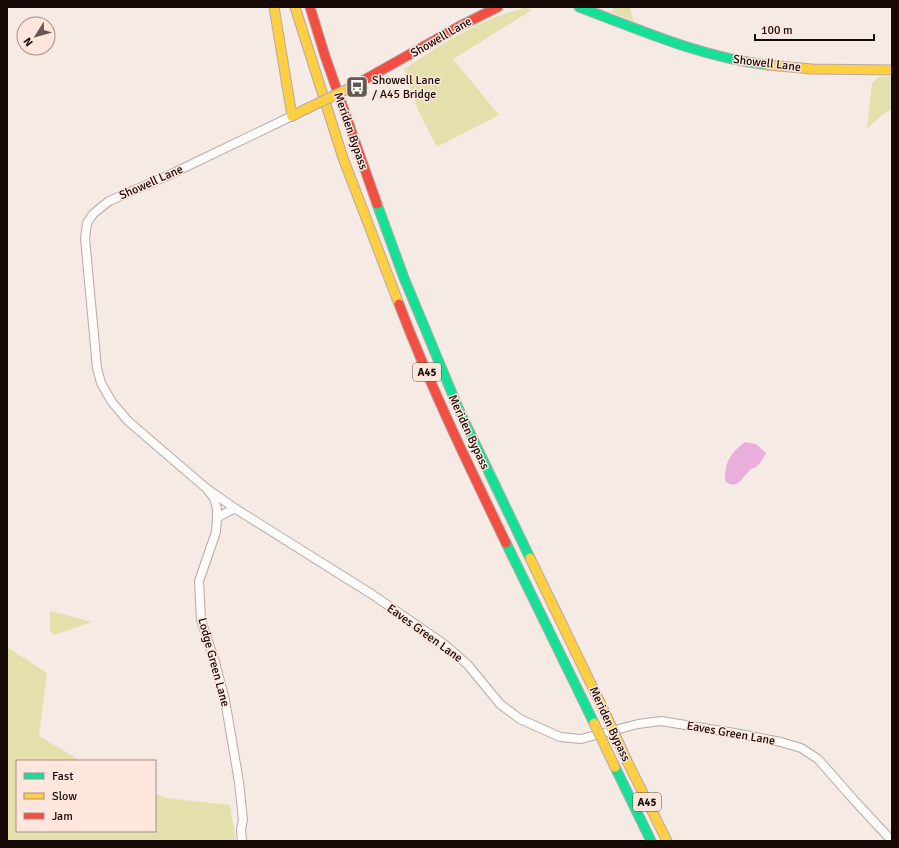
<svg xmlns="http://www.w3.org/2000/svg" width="899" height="848" font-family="Signika,sans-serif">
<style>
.green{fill:#e4e0ac}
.water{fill:#e9aedb}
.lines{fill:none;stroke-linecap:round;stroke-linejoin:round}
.street-casing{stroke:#b7aaa6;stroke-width:10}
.fast-casing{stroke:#b7aaa6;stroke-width:11}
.slow-casing{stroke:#b7aaa6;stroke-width:11}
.jam-casing{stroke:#b7aaa6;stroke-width:11}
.street{stroke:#fefcfb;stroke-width:8}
.fast{stroke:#16e098;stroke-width:9}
.slow{stroke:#ffcf43;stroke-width:9}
.jam{stroke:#f24e42;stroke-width:9}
.slow-bridge-casing{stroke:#b7aaa6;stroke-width:11;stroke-linecap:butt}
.slow-bridge{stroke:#ffcf43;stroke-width:9}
.labels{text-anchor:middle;stroke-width:3;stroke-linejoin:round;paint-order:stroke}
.shield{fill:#fee6dd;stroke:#5c4c46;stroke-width:1}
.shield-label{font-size:11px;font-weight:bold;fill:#160a06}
.street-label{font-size:12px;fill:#160a06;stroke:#fee6dd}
.poi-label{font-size:12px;fill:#160a06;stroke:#fee6dd;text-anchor:start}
</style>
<rect width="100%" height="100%" fill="#f6eae5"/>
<g class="green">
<polygon points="614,7 630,7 633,21 612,12"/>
<path d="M525 8 533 9 453 59 499 115 437 147 418 110 404 69C442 44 481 18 525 8Z"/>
<path d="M879 77H892V110C882 112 876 122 867 128L872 83Z"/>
<polygon points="50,611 92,622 55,635 50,632"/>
<polygon points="7,647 47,673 39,736 81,761 17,761 17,831 155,831 155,793 166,798 230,805 236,841 7,841"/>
</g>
<path class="water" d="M745 442 756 444 766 453C763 458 761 463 757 466 755 468 752 468 751 469 743 475 738 492 725 481 725 461 730 454 745 442Z"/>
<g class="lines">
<g class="street-casing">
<g id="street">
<polyline points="292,116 167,176 109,201 93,214 87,223 85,238 97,368 101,383 112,402 128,421 206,488 236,509 373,595 444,644 468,665 500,704 520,719 560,737 581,739 638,724 661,721 740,734 781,742 801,748 818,759 854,800 892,841"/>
<polyline points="209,492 214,498 217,509 217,518 216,532 199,581 201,620 215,662 225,700 239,782 243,820 241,829 242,841"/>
<polyline points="217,518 229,511 236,509"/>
</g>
</g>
<g class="fast-casing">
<g id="fast">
<path d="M579 7C640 30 703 58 768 65"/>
<polyline points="377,204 404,278 459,410 530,558"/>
<polyline points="506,543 594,723"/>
<polyline points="615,767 651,841"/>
</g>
</g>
<g class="slow-casing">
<g id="slow">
<polyline points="274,7 292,116"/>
<polyline points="295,7 343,158 399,304"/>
<polyline points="768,65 812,69 892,70"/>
<polyline points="292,116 308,108"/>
<polyline points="530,558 608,719"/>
<polyline points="628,763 667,841"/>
</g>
</g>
<g class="jam-casing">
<g id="jam">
<polyline points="310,7 325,56 377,204"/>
<polyline points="348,89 460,26 498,7"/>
<path d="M399 304C430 386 468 464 506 543"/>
</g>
</g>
<use href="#street" class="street"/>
<use href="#fast" class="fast"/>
<use href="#slow" class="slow"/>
<use href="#jam" class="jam"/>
<g class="slow-bridge-casing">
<g id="slow-bridge">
<polyline points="308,108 348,89"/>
<polyline points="608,719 628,763"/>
<polyline points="594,723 615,767"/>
</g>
</g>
<use href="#slow-bridge" class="slow-bridge"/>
</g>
<defs>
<g id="bus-square" transform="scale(1.15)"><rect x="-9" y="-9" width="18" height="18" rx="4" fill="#645854" stroke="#fee6dd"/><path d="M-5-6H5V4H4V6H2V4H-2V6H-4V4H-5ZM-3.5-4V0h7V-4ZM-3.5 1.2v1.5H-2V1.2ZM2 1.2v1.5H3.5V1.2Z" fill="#fff"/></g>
</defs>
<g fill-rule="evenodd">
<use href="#bus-square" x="357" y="87"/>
</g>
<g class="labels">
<g class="shield">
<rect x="413" y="363" width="28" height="18" rx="3"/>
<rect x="633" y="793" width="28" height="18" rx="3"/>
</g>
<g class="shield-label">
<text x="427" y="376">A45</text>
<text x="647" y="806">A45</text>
</g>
<g class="street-label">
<text transform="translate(441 37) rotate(-30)" y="4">Showell Lane</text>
<text transform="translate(767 63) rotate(7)" y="4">Showell Lane</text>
<text transform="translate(351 131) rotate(71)" y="4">Meriden Bypass</text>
<text transform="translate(151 182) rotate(-24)" y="4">Showell Lane</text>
<text transform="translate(469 432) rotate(65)" y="4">Meriden Bypass</text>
<text transform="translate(425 633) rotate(36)" y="4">Eaves Green Lane</text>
<text transform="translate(214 662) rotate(75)" y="4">Lodge Green Lane</text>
<text transform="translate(610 724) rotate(65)" y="4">Meriden Bypass</text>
<text transform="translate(731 733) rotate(10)" y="4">Eaves Green Lane</text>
</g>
<g class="poi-label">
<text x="372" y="84">Showell Lane<tspan x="372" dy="14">/ A45 Bridge</tspan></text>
</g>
</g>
<rect width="899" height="848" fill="none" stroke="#160a06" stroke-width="16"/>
<rect x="16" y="760" width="140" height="72" fill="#fee6dd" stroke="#a18e87"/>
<rect x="24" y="773" width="20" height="6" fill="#16e098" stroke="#a18e87"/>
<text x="52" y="780" font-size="12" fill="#160a06">Fast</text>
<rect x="24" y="793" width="20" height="6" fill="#ffcf43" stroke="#a18e87"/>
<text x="52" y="800" font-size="12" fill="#160a06">Slow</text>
<rect x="24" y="813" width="20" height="6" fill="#f24e42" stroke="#a18e87"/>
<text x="52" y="820" font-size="12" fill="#160a06">Jam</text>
<g transform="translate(36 36) rotate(233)"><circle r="19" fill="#fee6dd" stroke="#a18e87"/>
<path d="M0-3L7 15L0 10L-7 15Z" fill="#645854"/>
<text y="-6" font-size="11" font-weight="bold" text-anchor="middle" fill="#160a06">N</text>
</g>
<path d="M755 34v6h119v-6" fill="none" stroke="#160a06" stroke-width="2"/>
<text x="761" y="34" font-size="12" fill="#160a06" stroke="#fee6dd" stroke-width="3" paint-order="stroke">100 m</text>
</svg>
